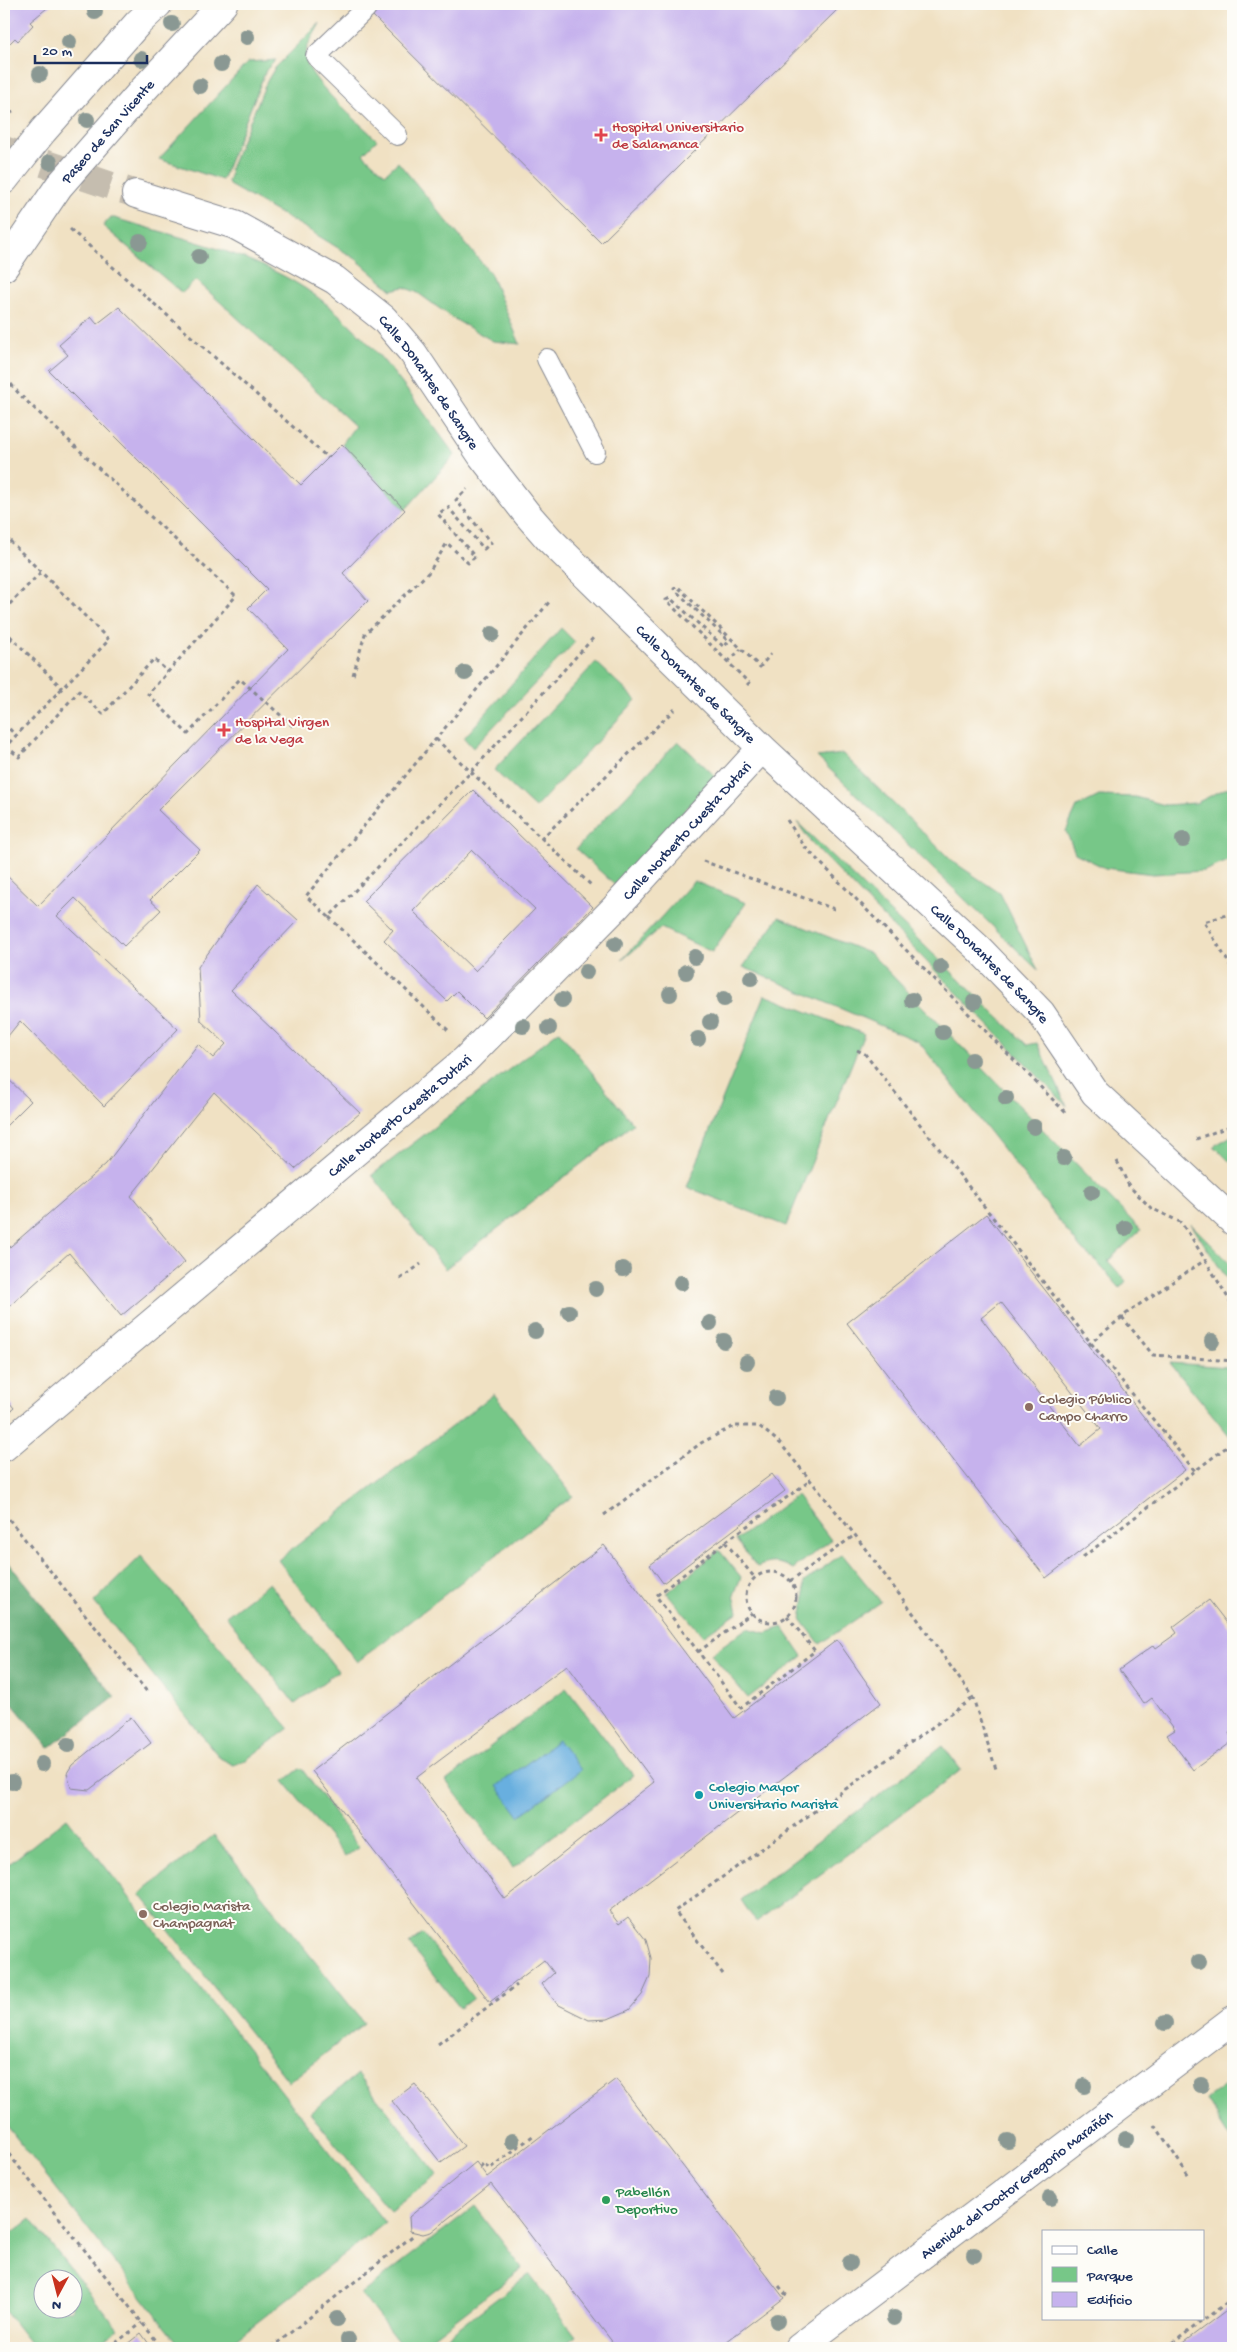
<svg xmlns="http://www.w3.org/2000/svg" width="1237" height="2352" font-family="'Gochi Hand',sans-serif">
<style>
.green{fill:#77c788;stroke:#497b73;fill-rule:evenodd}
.forest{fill:#61ac74;stroke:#3e6e69}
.water{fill:#68afdf;stroke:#426f9e}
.building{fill:#c6b2ed;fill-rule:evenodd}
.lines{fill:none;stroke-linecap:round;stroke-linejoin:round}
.street-tunnel{stroke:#c5bdaf;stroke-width:28;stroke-dasharray:28 14;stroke-linecap:butt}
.lane-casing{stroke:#868890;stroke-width:22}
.street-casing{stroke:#868890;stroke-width:30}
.highway-casing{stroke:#868890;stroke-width:30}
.path{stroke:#868890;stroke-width:3;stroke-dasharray:4 4;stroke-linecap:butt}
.lane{stroke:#fff;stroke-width:20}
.street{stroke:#fff;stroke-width:28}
.highway{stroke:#fff;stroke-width:28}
.tree{fill:#8a9893}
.health-dot{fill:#e0444e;stroke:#fdfcf7;stroke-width:2}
.education-dot{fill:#8d6e63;stroke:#fdfcf7;stroke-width:2}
.culture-dot{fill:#0f9aa8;stroke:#fdfcf7;stroke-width:2}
.leisure-dot{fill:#2e9e5b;stroke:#fdfcf7;stroke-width:2}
.labels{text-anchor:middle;stroke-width:4;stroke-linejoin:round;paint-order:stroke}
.health-label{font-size:15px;fill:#be3a42;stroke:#fdfcf7;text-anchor:start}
.street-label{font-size:15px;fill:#1b2f5e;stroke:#fdfcf7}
.education-label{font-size:15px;fill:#785e54;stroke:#fdfcf7;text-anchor:start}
.culture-label{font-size:15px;fill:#0d838f;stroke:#fdfcf7;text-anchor:start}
.leisure-label{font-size:15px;fill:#27864d;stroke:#fdfcf7;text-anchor:start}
</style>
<rect width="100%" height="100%" fill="#fdfcf7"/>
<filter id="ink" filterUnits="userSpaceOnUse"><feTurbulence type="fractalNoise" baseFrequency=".02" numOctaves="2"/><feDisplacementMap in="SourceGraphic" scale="10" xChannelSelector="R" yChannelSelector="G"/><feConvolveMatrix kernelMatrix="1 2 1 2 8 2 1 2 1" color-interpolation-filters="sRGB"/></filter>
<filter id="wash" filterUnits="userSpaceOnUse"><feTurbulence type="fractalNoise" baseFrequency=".0096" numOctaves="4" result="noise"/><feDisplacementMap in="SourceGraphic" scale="20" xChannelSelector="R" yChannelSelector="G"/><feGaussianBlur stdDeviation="1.12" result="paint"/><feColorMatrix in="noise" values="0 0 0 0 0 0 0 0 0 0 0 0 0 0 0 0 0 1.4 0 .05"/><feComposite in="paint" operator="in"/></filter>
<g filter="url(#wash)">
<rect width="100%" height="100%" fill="#f0e1c3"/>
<g class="green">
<path d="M320 23C315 34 304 47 306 59 309 81 360 123 377 140L363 154 385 174 398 162 490 273 520 344 493 341 454 319 418 293 404 287 392 290 356 259 304 227 229 185 228 181 231 173 229 171 267 81 275 68Z"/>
<polygon points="276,60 266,70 222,180 159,159 248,62"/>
<path d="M111 217C176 237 249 252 306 289 369 331 411 396 455 455L405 510 342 444 355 426 196 280 182 293 103 226Z"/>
<polygon points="561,628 575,642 473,748 464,738"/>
<polygon points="596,662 636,700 535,808 494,770"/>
<polygon points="678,741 716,777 615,885 576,849"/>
<polygon points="843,754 952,861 1000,893 1038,970 817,757"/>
<polygon points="1233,785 1233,859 1204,871 1153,874 1105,868 1075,853 1066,831 1077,807 1099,796 1135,797 1165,805 1196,803"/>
<polygon points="797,822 1027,1045 1037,1043 1067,1106 813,845"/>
<polygon points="694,881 746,903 712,952 661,928 622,960"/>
<polygon points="779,917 871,954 1141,1230 1108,1261 1126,1281 1120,1288 1096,1261 1082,1250 919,1042 743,967"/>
<polygon points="765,995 864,1034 786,1226 687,1187"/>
<polygon points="559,1031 633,1124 445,1269 372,1175"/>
<polygon points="1233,1135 1233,1165 1214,1146"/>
<polygon points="1191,1224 1233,1266 1233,1288"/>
<polygon points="1170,1363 1229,1367 1233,1374 1233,1440"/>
<polygon points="494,1394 573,1496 357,1662 278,1560"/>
<path d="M797 1495 831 1540 793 1569C780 1561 771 1561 757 1567L736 1540Z"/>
<polygon points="719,1550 741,1577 734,1595 738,1612 703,1636 667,1593"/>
<polygon points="842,1554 881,1602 820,1644 801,1619 805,1597 804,1582"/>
<polygon points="141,1556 289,1728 246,1760 234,1765 220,1758 94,1602"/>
<polygon points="269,1583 338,1671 295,1704 226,1616"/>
<polygon points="783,1627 803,1656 748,1698 711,1654 747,1628 766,1633"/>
<polygon points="566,1688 633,1775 513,1868 446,1781"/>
<polygon points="943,1746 961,1770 756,1922 741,1900"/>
<polygon points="301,1768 359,1847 345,1857 284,1781"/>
<polygon points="67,1818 385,2223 224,2348 182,2348 4,2122 4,1868"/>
<polygon points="214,1835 364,2023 289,2082 140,1894"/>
<polygon points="423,1934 473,1998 460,2008 409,1944"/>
<polygon points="358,2074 438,2175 390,2211 310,2113"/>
<polygon points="1233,2080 1233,2143 1206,2100"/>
<polygon points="475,2206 522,2268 418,2348 403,2348 361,2294"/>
<path d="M31 2219 118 2329 93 2348H34L4 2310V2240ZM42 2280H72V2310H42Z"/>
<polygon points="529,2274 576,2336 560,2348 432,2348"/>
</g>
<polygon class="forest" points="4,1557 115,1697 49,1748 4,1694"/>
<polygon class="water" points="558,1740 581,1770 519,1816 497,1786"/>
<g id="blocks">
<g class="building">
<polygon points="4,4 52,4 30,22 33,25 18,41 15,38 6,47 9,50 4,55"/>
<polygon points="361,4 843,4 601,243"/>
<polygon points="119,307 301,485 342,444 405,510 343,573 368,601 158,810 200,850 150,900 161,910 124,946 75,898 57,916 178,1029 104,1106 20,1021 4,1041 4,873 38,906 288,649 248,608 267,589 49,371 68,355 59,345 91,317 97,324"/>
<path d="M473 790 593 907 484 1018 457 991 447 1001 384 940 393 930 363 901ZM472 850 535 909 475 971 413 911Z"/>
<polygon points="258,884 298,920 231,990 360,1113 295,1169 214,1092 131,1196 185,1262 121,1316 69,1253 4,1311 4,1252 106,1164 198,1044 213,1058 226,1044 201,1021 198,967"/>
<polygon points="4,1075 31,1101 4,1128"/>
<path d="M986 1214 1185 1470 1046 1578 847 1323ZM1001 1302 1101 1429 1080 1446 981 1318Z"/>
<polygon points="4,1396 14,1408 4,1417"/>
<polygon points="772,1474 785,1491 663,1583 650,1565"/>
<path d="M604 1545 734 1718 837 1640 881 1703 609 1911 619 1924 628 1917 646 1940 651 1958 650 1977 642 1995 629 2010 608 2019 589 2020 557 2004 542 1984 554 1973 544 1960 490 2002 312 1771ZM567 1665 654 1782 505 1899 416 1778Z"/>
<polygon points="1209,1600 1233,1631 1233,1730 1229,1733 1233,1741 1193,1770 1167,1735 1175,1730 1152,1698 1144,1704 1119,1670 1154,1645 1156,1648 1177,1633 1173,1627"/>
<polygon points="131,1717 151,1743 89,1790 71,1788 67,1773 72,1765"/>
<polygon points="616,2079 784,2298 718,2348 617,2348 491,2184 431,2232 423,2234 410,2231 409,2217 476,2162 487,2177"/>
<polygon points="415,2084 464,2146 441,2163 392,2101"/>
<polygon points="1233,2305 1233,2348 1176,2348"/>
<polygon points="141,2333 152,2348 122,2348"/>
</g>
</g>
</g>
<g filter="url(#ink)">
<use href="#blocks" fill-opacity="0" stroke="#868890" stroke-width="1"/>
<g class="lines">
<polyline class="street-tunnel" points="4,150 136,194"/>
<g class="lane-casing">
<g id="lane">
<polyline points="366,8 316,56 397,135"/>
<polyline points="547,359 595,452"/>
</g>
</g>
<g class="street-casing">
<g id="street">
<path id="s1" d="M136 194 235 225 335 280 384 319 413 353 482 456 527 514 549 539 762 748 979 949 1041 1013 1095 1093 1233 1221"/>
<path id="s2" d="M4 1447 465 1060 615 908 762 748"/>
<path id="s3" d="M799 2348 1233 2020"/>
</g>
</g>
<g class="highway-casing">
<g id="highway">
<polyline points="4,180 43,131 138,23 158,4"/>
<path id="s4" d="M4 267 59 186 144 89 223 4"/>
</g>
</g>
<g class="path">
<polyline points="4,108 13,113"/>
<polyline points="70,229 328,458"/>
<polyline points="11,384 20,395 236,596 148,694 188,734 240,679 295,728"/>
<polyline points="4,535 109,640 4,748"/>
<polyline points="4,610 41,572"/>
<polyline points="4,630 62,688"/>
<polyline points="4,646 12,638"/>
<polyline points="728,662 741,649"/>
<polyline points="353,675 365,634 429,572 447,543 468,563 475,557 438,514 448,507 484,549 491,543 456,500 467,489"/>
<polyline points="747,685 749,683 666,600 670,598 724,647 729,641 674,589 677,586 760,667 771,654"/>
<polyline points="4,723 16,736"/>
<polyline points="436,739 591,885"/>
<polyline points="6,746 19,757 79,691 103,714 154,659 168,672"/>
<polyline points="787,820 805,847 1065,1112"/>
<polyline points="541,839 675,709"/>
<polyline points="703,861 837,910"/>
<polyline points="1233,913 1204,922 1233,970"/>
<polyline points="329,917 306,896 550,601"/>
<polyline points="448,1030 329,917 471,772 595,636"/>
<polyline points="857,1050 865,1054 1091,1343 1195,1471 1233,1442"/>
<polyline points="1196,1139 1233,1125"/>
<polyline points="1117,1161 1129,1186 1151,1208 1180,1222 1190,1235 1233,1306"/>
<polyline points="400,1279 421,1264"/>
<polyline points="1122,1317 1153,1355 1233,1361"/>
<polyline points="1088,1345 1131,1310 1205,1260"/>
<polyline points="4,1513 148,1693"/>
<polyline points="604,1515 701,1443 734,1426 759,1426 780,1443 855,1535 916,1617 973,1698 996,1769"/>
<polyline points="725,1542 755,1578"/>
<polyline points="1083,1557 1195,1471"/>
<circle cx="771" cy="1597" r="25"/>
<polyline points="790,1581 855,1535"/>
<polyline points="787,1616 815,1651 741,1708 656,1596 725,1542 811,1480"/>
<polyline points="698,1652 752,1613"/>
<polyline points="723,1974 675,1911 973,1698"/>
<polyline points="438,2044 517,1985"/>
<polyline points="1155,2125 1190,2178"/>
<polyline points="4,2148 162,2348"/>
<polyline points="480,2167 484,2163 489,2169 534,2135"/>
<polyline points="779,2286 787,2296"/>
<polyline points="109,2348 142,2323"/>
<polyline points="271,2348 415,2234"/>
<polyline points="1166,2348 1233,2298"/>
</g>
<use href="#lane" class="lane"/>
<use href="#street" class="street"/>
<use href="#highway" class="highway"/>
</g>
<g class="tree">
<circle cx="95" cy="12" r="8"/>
<circle cx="172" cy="24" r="8"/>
<circle cx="247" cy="37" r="8"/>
<circle cx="69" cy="42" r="8"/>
<circle cx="141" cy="59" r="8"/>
<circle cx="221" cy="64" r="8"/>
<circle cx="40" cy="74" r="8"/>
<circle cx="200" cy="86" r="8"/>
<circle cx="87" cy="120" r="8"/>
<circle cx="50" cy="162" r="8"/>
<circle cx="140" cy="242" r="8"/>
<circle cx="199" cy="257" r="8"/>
<circle cx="492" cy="634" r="8"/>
<circle cx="465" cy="673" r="8"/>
<circle cx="1183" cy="840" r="8"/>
<circle cx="615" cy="944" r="8"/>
<circle cx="695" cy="957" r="8"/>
<circle cx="941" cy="967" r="8"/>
<circle cx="586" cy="972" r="8"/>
<circle cx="686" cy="972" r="8"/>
<circle cx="751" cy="978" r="8"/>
<circle cx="670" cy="994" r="8"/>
<circle cx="724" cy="999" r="8"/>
<circle cx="562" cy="1000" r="8"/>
<circle cx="912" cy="1000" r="8"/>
<circle cx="974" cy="1002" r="8"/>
<circle cx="710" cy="1022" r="8"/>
<circle cx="523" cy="1026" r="8"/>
<circle cx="549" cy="1028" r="8"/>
<circle cx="943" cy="1032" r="8"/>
<circle cx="698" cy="1039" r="8"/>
<circle cx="972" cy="1060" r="8"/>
<circle cx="1006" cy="1098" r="8"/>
<circle cx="1034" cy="1127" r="8"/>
<circle cx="1064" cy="1158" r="8"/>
<circle cx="1092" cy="1192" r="8"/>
<circle cx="1125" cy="1228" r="8"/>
<circle cx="623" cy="1269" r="8"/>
<circle cx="681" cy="1283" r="8"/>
<circle cx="596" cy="1289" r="8"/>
<circle cx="569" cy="1312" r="8"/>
<circle cx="710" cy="1323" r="8"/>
<circle cx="535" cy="1331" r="8"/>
<circle cx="724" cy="1341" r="8"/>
<circle cx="1212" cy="1341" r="8"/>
<circle cx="747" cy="1362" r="8"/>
<circle cx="776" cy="1398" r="8"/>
<circle cx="68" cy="1745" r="8"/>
<circle cx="42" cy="1764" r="8"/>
<circle cx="12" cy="1782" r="8"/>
<circle cx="1199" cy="1962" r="8"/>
<circle cx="1165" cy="2023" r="8"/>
<circle cx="1201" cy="2085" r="8"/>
<circle cx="1084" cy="2086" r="8"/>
<circle cx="1126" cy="2139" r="8"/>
<circle cx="512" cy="2141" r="8"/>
<circle cx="1008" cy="2141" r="8"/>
<circle cx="1050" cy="2198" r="8"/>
<circle cx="974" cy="2255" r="8"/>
<circle cx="850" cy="2263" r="8"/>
<circle cx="894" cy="2318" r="8"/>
<circle cx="337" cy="2319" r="8"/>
<circle cx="777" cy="2321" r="8"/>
<circle cx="348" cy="2340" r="8"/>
</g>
</g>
<g class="health-dot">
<path d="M598.5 127.5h5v5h5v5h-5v5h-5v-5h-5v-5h5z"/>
<path d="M221.5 722.5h5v5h5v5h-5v5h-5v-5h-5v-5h5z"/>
</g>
<g class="education-dot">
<circle cx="1029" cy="1407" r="5"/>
<circle cx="143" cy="1914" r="5"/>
</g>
<circle class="culture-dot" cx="699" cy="1795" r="5"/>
<circle class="leisure-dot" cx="606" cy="2200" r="5"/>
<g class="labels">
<g class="health-label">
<text x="612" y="131">Hospital Universitario<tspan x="612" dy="17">de Salamanca</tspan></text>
<text x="235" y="726">Hospital Virgen<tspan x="235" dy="17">de la Vega</tspan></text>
</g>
<g class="street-label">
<text dy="5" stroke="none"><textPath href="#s4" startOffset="171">Paseo de San Vicente</textPath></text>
<text dy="5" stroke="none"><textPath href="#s1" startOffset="358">Calle Donantes de Sangre</textPath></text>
<text dy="5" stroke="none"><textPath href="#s1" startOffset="762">Calle Donantes de Sangre</textPath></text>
<text dy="5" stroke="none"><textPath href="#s2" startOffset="921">Calle Norberto Cuesta Dutari</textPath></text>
<text dy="5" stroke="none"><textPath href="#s1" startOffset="1168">Calle Donantes de Sangre</textPath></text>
<text dy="5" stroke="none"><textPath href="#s2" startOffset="516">Calle Norberto Cuesta Dutari</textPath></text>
<text dy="5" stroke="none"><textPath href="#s3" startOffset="272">Avenida del Doctor Gregorio Marañón</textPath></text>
</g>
<g class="education-label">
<text x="1039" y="1403">Colegio Público<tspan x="1039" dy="17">Campo Charro</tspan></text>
<text x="153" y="1910">Colegio Marista<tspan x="153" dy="17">Champagnat</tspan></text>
</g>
<g class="culture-label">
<text x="709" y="1791">Colegio Mayor<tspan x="709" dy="17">Universitario Marista</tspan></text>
</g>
<g class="leisure-label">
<text x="616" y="2196">Pabellón<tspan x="616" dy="17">Deportivo</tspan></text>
</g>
</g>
<rect width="1237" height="2352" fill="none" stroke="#fdfcf7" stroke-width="20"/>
<rect x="1042" y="2230" width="162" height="90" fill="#fdfcf7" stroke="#a3aaba"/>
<rect x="1052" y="2246" width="25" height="8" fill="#ffffff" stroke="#a3aaba"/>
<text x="1087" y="2254" font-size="15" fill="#1b2f5e">Calle</text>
<rect x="1052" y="2267" width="25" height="15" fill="#77c788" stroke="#a3aaba"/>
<text x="1087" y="2280" font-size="15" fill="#1b2f5e">Parque</text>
<rect x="1052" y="2292" width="25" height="15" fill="#c6b2ed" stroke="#a3aaba"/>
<text x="1087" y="2304" font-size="15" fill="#1b2f5e">Edificio</text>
<g transform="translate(58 2294) rotate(187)"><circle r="24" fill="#fdfcf7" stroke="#a3aaba"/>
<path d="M0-4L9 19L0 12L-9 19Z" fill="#c8321e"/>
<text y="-8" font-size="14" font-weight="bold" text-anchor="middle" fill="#1b2f5e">N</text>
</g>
<path d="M35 55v8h112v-8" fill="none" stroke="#1b2f5e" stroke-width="2.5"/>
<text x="42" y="55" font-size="15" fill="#1b2f5e" stroke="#fdfcf7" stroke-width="4" paint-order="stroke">20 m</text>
</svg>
